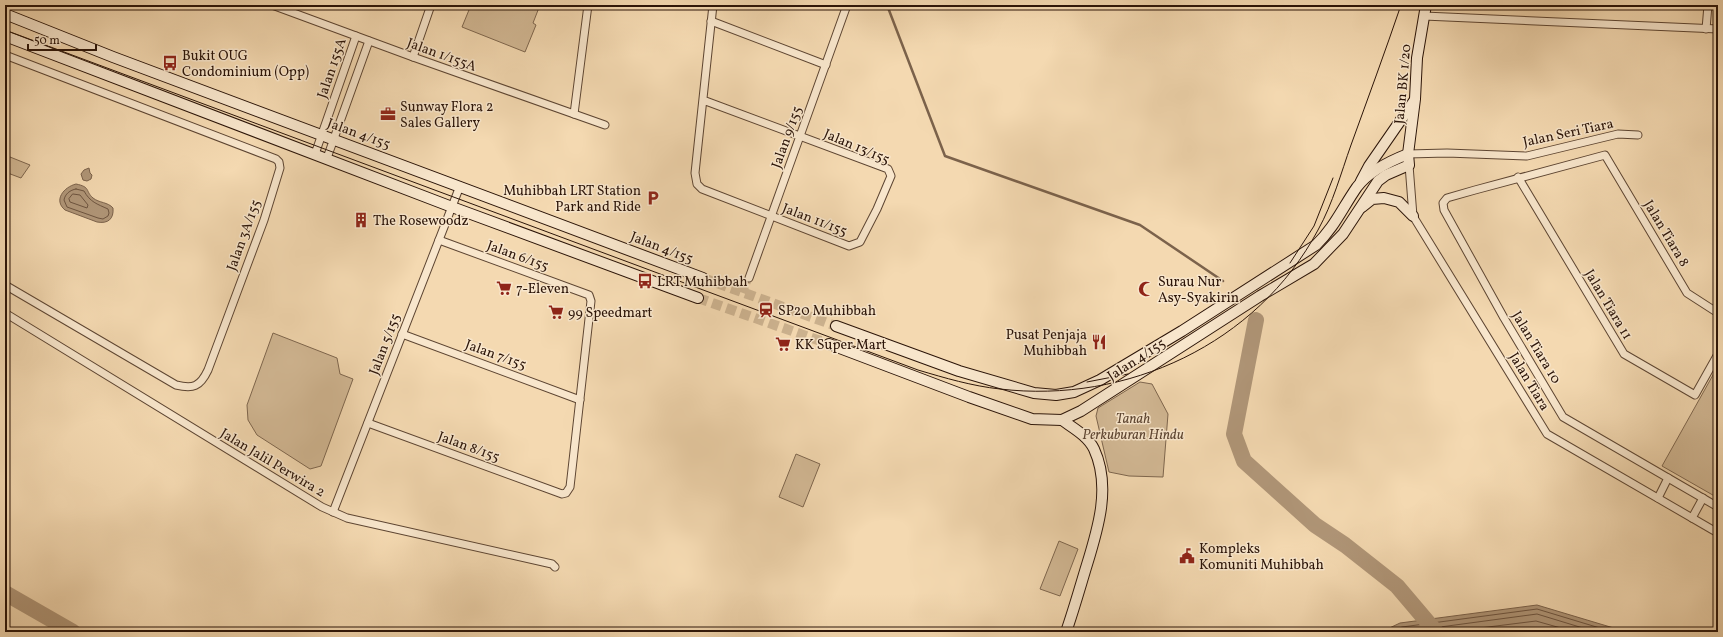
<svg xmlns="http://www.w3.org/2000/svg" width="1723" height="637" font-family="Vollkorn,serif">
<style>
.green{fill:#d2b894;stroke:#7e664e}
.water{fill:#b09678;stroke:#7b624b}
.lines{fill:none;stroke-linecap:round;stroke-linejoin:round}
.shore{stroke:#6e5540;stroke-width:1}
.stream{stroke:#7b624b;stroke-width:2.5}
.river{stroke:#b09678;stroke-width:16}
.street-tunnel{stroke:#ccb28f;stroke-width:7;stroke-dasharray:7 3.5;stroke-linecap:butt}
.secondary-tunnel{stroke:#ccb28f;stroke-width:10;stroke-dasharray:10 5;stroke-linecap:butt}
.street-casing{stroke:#5d4532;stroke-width:9}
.secondary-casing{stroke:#2b1408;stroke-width:12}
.street{stroke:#f8e6cc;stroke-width:7}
.secondary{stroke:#f8e6cc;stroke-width:10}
.tram{stroke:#2b1408;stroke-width:1}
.labels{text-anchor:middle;stroke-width:3;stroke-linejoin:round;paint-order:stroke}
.street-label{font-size:14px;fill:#2b1408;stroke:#f8e6cc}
.poi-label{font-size:14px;fill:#2b1408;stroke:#f8e6cc;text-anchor:start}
.park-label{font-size:14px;font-style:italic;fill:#5d4532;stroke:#f8e6cc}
</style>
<rect width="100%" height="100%" fill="#f4d9b1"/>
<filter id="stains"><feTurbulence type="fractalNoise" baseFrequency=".005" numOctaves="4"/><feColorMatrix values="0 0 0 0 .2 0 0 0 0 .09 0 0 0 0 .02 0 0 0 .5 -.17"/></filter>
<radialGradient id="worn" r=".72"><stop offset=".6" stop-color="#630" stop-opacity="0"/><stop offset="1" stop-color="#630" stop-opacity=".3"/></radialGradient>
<g class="green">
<polygon points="471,5 540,5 533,23 536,25 525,52 462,27"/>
<polygon points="5,155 30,165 21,178 5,172"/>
<polygon points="273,333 337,358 340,374 353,379 321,466 310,469 257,435 248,420 247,405"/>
<polygon points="1718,366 1718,498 1662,466"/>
<polygon points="1140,382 1152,384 1168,414 1163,477 1129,476 1109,472 1096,416 1098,408"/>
<polygon points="796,454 820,464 803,507 779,497"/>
<polygon points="1059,541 1078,549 1060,596 1040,589"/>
</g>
<g class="water">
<polygon points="89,168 90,173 92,175 91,179 87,181 83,180 81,174 84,170"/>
<path d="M76 184C91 187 85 191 93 198 99 203 108 202 113 208 114 219 108 224 97 222L65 210C53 200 64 187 76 184Z"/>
<polygon points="1537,605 1627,632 1381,632 1400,623"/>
</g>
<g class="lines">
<g class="shore">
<path d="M76 189 84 191C90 202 97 204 108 209L109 213 108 216 103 219 98 218 67 207 64 200C65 194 70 190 76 189Z"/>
<polygon points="73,194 80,195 88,205 87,208 70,202 69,199"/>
<polyline points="1391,632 1402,627 1537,609 1613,632"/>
<polyline points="1403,632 1537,614 1596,632"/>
<polyline points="1448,632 1536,621 1575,632"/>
</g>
<polyline class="stream" points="887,5 945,156 1140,225 1223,281"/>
<g class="river">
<polyline points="1256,320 1234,434 1244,461 1315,525 1345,545 1397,586 1436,632"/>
<polyline points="5,593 73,632"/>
</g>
<polyline class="street-tunnel" points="743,293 749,278"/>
<g class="secondary-tunnel">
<polyline points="703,278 836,326"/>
<polyline points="698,298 829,344"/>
</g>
<g class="street-casing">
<g id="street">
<polyline points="272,5 413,57 605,125"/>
<polyline points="1424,16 1718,29"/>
<polyline points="711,21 826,65"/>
<polyline points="1706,29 1708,5"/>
<path d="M5 55 276 159 279 162 280 168 264 220 208 370C200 387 193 389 176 385L5 285"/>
<polyline points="413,57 431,5"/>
<polyline points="703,100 888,169 891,176 877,209 860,242 849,246 702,189 697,184 695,173 713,5"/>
<polyline points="574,114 588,5"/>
<polyline points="315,154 356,36"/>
<polyline points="1408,154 1447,153 1527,156 1618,134 1638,135"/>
<polyline points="327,158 369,41"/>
<polyline points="1409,165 1413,216 1547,434 1718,533"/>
<polyline points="1518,177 1624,354 1695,395 1718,354"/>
<polyline points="749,278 847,5"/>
<polyline points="5,313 322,507 347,518 552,564 555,567"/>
<polyline points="1718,313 1687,293 1605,155 1475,190 1447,198 1443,203 1444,210 1504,318 1563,417 1718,507"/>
<polyline points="402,334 580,400"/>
<polyline points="368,423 562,494 566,493 570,487 591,301 589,295 439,240"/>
<polyline points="1658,498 1668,478"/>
<polyline points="333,512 460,186"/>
<polyline points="1692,518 1703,498"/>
</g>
</g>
<g class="secondary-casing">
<g id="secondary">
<polyline points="5,14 113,57 703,278"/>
<polyline points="5,36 452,207 698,298"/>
<polyline points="1361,181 1369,166 1414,101"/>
<polyline points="1362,207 1372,199 1384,198 1399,202 1413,216"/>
<path d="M836 326 959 371 1034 393 1056 395 1074 392 1100 380 1182 331 1316 245C1334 228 1343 207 1357 187 1369 171 1390 161 1408 154"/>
<polyline points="829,344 969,397 1032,419 1062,420 1081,411 1260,296 1314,264 1343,234 1378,181 1386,175 1409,165 1408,154 1415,99 1417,58 1426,5"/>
<path d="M1062 420C1073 428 1088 436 1094 449 1112 488 1097 532 1085 571 1079 591 1073 612 1066 632"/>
</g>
</g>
<use href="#street" class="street"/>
<use href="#secondary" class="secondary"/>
<g class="tram">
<path d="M5 30 918 370C945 378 972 386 1000 389 1127 404 1257 344 1318 230 1333 203 1341 173 1351 145 1368 98 1385 52 1401 5"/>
<polyline points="1290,263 1314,226 1333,178"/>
<polyline points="1087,382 1128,374"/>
</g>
</g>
<defs>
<g id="bus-bare" transform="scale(1.2)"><path d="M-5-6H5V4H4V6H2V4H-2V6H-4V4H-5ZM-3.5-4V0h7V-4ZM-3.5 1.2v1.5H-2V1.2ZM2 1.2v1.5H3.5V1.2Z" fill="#8f2418" stroke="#f8e6cc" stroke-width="2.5" paint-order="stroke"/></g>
<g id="office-bare" transform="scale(1.2)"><path d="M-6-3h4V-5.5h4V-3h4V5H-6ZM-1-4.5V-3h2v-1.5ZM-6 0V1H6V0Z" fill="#8f2418" stroke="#f8e6cc" stroke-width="2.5" paint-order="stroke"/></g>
<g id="parking-bare" transform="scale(1.2)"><path d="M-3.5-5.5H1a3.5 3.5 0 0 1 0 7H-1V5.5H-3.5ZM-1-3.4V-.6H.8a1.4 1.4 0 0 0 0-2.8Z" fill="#8f2418" stroke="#f8e6cc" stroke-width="2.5" paint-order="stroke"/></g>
<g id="building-bare" transform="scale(1.2)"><path d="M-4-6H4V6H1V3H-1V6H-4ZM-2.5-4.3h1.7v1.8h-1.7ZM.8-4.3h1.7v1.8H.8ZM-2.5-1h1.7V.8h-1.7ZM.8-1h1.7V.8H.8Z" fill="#8f2418" stroke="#f8e6cc" stroke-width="2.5" paint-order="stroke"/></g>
<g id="supermarket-bare" transform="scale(1.2)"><path d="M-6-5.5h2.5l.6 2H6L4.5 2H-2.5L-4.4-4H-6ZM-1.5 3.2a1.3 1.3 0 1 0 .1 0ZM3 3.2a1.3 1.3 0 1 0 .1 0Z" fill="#8f2418" stroke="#f8e6cc" stroke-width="2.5" paint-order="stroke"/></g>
<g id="mosque-bare" transform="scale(1.2)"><path d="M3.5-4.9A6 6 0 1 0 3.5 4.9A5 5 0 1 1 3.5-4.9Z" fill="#8f2418" stroke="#f8e6cc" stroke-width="2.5" paint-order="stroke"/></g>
<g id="station-bare" transform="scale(1.2)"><path d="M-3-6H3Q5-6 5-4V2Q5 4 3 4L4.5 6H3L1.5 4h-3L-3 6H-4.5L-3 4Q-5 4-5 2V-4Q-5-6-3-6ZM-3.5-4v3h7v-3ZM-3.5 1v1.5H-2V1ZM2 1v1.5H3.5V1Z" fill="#8f2418" stroke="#f8e6cc" stroke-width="2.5" paint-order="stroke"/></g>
<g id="restaurant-bare" transform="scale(1.2)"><path d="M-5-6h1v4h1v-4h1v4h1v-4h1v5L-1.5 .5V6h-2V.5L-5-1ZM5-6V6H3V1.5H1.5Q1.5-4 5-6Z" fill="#8f2418" stroke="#f8e6cc" stroke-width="2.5" paint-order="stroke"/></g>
<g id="civic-bare" transform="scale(1.2)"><path d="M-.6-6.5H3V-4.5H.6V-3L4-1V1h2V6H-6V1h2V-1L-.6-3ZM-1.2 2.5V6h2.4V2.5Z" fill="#8f2418" stroke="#f8e6cc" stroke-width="2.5" paint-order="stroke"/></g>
</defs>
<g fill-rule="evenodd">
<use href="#bus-bare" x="170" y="63"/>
<use href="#office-bare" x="388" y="114"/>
<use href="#parking-bare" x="653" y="198"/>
<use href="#building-bare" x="361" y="220"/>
<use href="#bus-bare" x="645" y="281"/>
<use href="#supermarket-bare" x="504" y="288"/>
<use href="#mosque-bare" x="1146" y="289"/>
<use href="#station-bare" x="766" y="310"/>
<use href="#supermarket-bare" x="556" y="312"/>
<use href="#restaurant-bare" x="1099" y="342"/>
<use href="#supermarket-bare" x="783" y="344"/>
<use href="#civic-bare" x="1187" y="556"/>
</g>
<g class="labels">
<g class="street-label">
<text transform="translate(442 54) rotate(20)" y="5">Jalan 1/155A</text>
<text transform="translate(331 68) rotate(-71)" y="5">Jalan 155A</text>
<text transform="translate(1402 84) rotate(-85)" y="5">Jalan BK 1/20</text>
<text transform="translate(1568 132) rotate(-12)" y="5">Jalan Seri Tiara</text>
<text transform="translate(359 133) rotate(20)" y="5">Jalan 4/155</text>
<text transform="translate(786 137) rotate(-70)" y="5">Jalan 9/155</text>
<text transform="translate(857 146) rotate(23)" y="5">Jalan 13/155</text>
<text transform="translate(815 219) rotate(21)" y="5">Jalan 11/155</text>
<text transform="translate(1667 233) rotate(59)" y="5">Jalan Tiara 8</text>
<text transform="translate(243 235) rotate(-70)" y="5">Jalan 3A/155</text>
<text transform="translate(662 247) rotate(21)" y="5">Jalan 4/155</text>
<text transform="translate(518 255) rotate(20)" y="5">Jalan 6/155</text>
<text transform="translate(1609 304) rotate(59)" y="5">Jalan Tiara 11</text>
<text transform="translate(384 344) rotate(-69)" y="5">Jalan 5/155</text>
<text transform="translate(1537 347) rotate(59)" y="5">Jalan Tiara 10</text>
<text transform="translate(496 354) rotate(20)" y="5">Jalan 7/155</text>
<text transform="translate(1136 359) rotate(-33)" y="5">Jalan 4/155</text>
<text transform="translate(1530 381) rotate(59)" y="5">Jalan Tiara</text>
<text transform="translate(469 446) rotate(20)" y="5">Jalan 8/155</text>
<text transform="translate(273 462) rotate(31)" y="5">Jalan Jalil Perwira 2</text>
</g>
<g class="poi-label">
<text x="182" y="60">Bukit OUG<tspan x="182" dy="16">Condominium (Opp)</tspan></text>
<text x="400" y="111">Sunway Flora 2<tspan x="400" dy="16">Sales Gallery</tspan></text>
<text x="641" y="195" text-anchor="end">Muhibbah LRT Station<tspan x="641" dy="16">Park and Ride</tspan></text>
<text x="373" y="225">The Rosewoodz</text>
<text x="657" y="286">LRT Muhibbah</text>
<text x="1158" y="286">Surau Nur<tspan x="1158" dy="16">Asy-Syakirin</tspan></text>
<text x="516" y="293">7-Eleven</text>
<text x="778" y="315">SP20 Muhibbah</text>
<text x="568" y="317">99 Speedmart</text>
<text x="1087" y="339" text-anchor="end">Pusat Penjaja<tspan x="1087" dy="16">Muhibbah</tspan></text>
<text x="795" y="349">KK Super Mart</text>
<text x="1199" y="553">Kompleks<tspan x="1199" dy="16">Komuniti Muhibbah</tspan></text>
</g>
<g class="park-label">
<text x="1133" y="423">Tanah<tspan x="1133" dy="16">Perkuburan Hindu</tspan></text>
</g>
</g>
<rect width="1723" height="637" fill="none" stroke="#f4d9b1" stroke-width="20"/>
<rect x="6" y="6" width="1711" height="625" fill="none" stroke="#2b1408" stroke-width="2"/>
<rect x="10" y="10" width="1703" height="617" fill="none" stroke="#2b1408"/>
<path d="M28 44v6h68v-6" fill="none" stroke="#2b1408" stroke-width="2"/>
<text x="34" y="44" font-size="12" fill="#2b1408" stroke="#f8e6cc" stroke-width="3" paint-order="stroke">50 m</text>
<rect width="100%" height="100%" filter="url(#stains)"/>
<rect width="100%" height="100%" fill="url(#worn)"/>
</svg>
